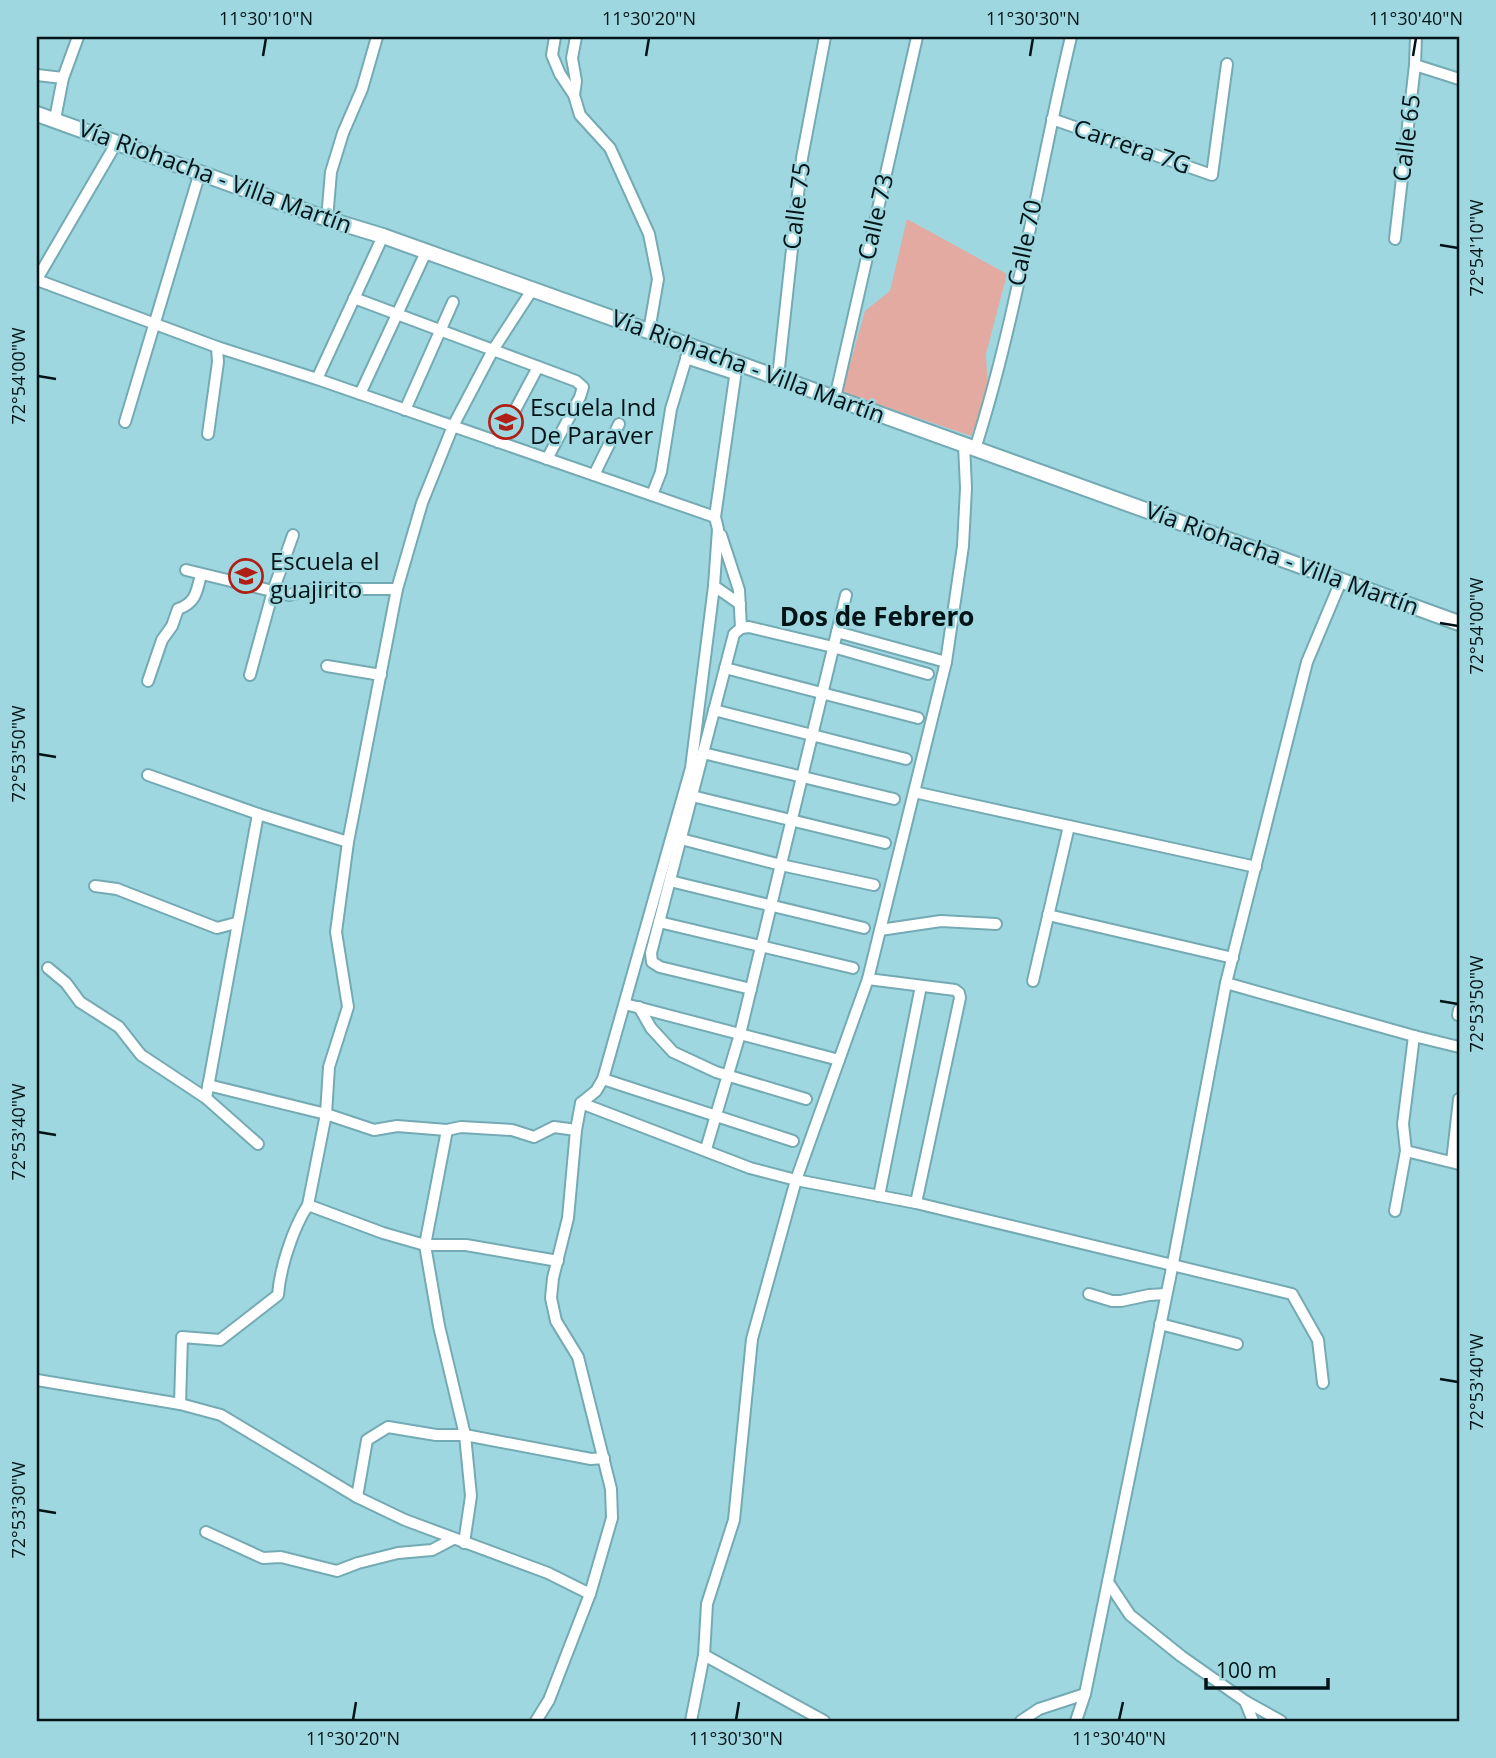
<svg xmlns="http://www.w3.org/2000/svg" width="1496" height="1758" font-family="'Open Sans',sans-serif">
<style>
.green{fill:#e2aaa1}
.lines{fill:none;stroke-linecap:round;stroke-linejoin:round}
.minor-casing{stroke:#74aab3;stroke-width:14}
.major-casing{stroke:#74aab3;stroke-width:18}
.minor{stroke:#fff;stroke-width:10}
.major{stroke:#fff;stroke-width:14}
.ticks{fill:none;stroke:#001316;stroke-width:2.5}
.labels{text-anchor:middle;stroke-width:5;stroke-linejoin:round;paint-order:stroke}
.street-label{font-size:24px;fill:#001316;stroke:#9fd7e0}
.poi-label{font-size:24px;fill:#001316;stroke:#9fd7e0;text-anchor:start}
.neighbourhood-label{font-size:26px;font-weight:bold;fill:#001316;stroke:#9fd7e0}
.neatline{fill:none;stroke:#001316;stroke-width:2.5}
.ticks-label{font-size:18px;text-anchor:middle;fill:#001316}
</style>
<rect width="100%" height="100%" fill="#9fd7e0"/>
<polygon class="green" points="907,219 1007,274 986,354 988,391 971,436 842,392 865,311 890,291"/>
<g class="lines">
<g class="minor-casing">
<g id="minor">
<polyline points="555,37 552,55 560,74 574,95 580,115 610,148 649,234 658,279 649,331"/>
<polyline points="1415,65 1459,79"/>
<polyline points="37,75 63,78 55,119"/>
<polyline points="63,78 78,37"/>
<polyline points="574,95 576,81 572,58 576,37"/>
<polyline points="1052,119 1212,175 1227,64"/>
<polyline points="327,219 331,172 343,133 362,89 377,37"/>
<polyline points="1395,239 1415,65 1416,37"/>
<polyline points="37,279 117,142"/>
<polyline points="37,280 217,347 317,379 715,517"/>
<polyline points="354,298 576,381 583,387 580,397 547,459"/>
<polyline points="686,358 735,374"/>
<polyline points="778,377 802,158 825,37"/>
<polyline points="317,379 383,236"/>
<polyline points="360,394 426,252"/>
<polyline points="835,398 917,37"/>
<polyline points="405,410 453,302"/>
<polyline points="125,422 200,172"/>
<polyline points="208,434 218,362 217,347"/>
<polyline points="498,442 538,367"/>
<path d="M975 449C1018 314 1038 174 1071 37"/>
<polyline points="594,475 619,424"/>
<polyline points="652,495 661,472 671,409 690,346"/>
<polyline points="721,535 739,590 741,628 734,634 651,953 652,962 660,967 751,989"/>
<polyline points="186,570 289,595 316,589 397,589"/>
<polyline points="714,586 740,604"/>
<polyline points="741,628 749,627 833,647 928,674"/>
<polyline points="837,632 946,662"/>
<polyline points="327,666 381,675"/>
<polyline points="725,668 918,718"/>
<polyline points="250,675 273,591 293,535"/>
<path d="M148 681 162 640 172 626 178 609C196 603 197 591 201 574"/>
<polyline points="714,710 906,759"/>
<polyline points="703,753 894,799"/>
<polyline points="148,775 258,814 348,842"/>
<polyline points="914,792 1256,867"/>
<polyline points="692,796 885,843"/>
<polyline points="681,839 781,865 874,885"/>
<polyline points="670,881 864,928"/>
<polyline points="95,886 117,889 217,928 236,923"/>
<polyline points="1048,915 1233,958"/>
<polyline points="659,922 853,968"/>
<polyline points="880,930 941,921 996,924"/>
<polyline points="48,968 66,983 80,1002 119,1027 141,1055 206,1098 258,1144"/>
<polyline points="868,979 955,990 959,993 960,998 916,1203"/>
<polyline points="1033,981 1069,826"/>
<polyline points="1226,983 1414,1036 1459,1047"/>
<polyline points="625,1004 839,1060"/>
<polyline points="639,1007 651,1028 673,1052 716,1072 806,1099"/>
<polyline points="1458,1015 1459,1010"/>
<polyline points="603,1079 793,1141"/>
<polyline points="208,1085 326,1114 374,1130 397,1126 447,1130 461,1127 512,1130 534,1137 554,1127 576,1130"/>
<polyline points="206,1098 258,814"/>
<polyline points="581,1103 750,1168 796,1180 916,1203 1292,1294 1318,1340 1323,1383"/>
<polyline points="447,1130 425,1245 439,1326 465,1435 471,1496 464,1543"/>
<polyline points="706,1149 740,1034 846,595"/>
<polyline points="1406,1151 1459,1164"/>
<polyline points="1452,1162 1459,1099"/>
<polyline points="879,1196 921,986"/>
<polyline points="308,1205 383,1233 425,1245 466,1245 558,1261"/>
<polyline points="1395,1211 1406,1151 1403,1124 1414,1036"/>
<polyline points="1089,1294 1112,1301 1121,1301 1149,1295 1166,1294"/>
<polyline points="1160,1324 1237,1344"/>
<polyline points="37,1380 180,1404 221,1415 357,1497 405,1520 548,1573 590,1594"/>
<path d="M180 1404 182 1337 220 1340 278 1295C280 1268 293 1228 308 1205L326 1114 329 1067 348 1007 336 932 348 842 397 589 422 503 453 426 493 350 532 290"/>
<polyline points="357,1497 367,1440 388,1427 436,1435 465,1435 591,1459 604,1458"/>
<polyline points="206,1532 263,1558 281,1557 337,1571 358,1563 398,1553 432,1550 453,1539"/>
<polyline points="1108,1582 1130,1615 1181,1656 1245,1701 1281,1721"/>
<polyline points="704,1655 824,1721"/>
<polyline points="1245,1701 1253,1721"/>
<polyline points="536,1721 549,1700 590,1594 612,1518 611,1489 578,1357 556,1321 551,1298 553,1278 568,1218 576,1130 581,1103 596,1091 603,1079 691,768 714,586 718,529 715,517 737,363"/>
<polyline points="691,1721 704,1655 707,1604 734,1520 752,1339 796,1180 868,979 946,662 963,546 966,488 964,445"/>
<polyline points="1021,1721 1039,1709 1085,1694"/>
<polyline points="1076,1721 1085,1694 1173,1263 1226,983 1307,662 1341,581"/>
</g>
</g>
<g class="major-casing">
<polyline id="major" points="37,114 327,219 383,236 690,346 1459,623"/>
</g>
<use href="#minor" class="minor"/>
<use href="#major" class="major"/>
</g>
<path class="ticks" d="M263 56 266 38M646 56 649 38M1030 56 1033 38M1413 56 1416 38M1440 245 1458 248M38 376 56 379M1440 623 1458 626M38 754 56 757M1440 1001 1458 1004M38 1132 56 1135M1440 1379 1458 1382M38 1510 56 1513M353 1720 356 1702M736 1720 739 1702M1119 1720 1123 1702"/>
<defs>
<g id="school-ring" transform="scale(1.75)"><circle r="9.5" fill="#9fd7e0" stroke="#af1f16" stroke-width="1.5"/><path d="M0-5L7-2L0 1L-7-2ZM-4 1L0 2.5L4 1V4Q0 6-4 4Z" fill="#af1f16"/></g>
</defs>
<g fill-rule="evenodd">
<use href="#school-ring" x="506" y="422"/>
<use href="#school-ring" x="246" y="576"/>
</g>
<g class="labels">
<g class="street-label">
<text transform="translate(1407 138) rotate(-83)" y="8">Calle 65</text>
<text transform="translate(1132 147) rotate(19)" y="8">Carrera 7G</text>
<text transform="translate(215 177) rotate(20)" y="8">Vía Riohacha - Villa Martín</text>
<text transform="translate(797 206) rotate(-83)" y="8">Calle 75</text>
<text transform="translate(876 217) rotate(-77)" y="8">Calle 73</text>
<text transform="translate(1025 243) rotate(-78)" y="8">Calle 70</text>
<text transform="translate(748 367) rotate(20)" y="8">Vía Riohacha - Villa Martín</text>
<text transform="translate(1282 559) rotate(20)" y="8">Vía Riohacha - Villa Martín</text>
</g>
<g class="poi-label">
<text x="530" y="416">Escuela Ind<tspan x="530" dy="28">De Paraver</tspan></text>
<text x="270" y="570">Escuela el<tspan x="270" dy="28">guajirito</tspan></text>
</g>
<g class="neighbourhood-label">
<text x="877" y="626">Dos de Febrero</text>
</g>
</g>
<rect width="1496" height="1758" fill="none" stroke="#9fd7e0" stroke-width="77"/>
<path d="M1206 1678v10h122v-10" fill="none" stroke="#001316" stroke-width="3.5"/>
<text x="1216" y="1678" font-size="21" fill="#001316" stroke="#9fd7e0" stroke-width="5" paint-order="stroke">100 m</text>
<rect x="38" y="38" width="1420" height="1682" class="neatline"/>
<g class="ticks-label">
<text x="266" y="25">11°30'10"N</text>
<text x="649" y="25">11°30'20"N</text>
<text x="1033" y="25">11°30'30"N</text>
<text x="1416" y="25">11°30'40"N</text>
<text transform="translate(1477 248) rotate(-90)" y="6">72°54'10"W</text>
<text transform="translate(19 376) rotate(-90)" y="6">72°54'00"W</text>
<text transform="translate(1477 626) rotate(-90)" y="6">72°54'00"W</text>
<text transform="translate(19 754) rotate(-90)" y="6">72°53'50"W</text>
<text transform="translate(1477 1004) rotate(-90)" y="6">72°53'50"W</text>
<text transform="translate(19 1132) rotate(-90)" y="6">72°53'40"W</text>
<text transform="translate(1477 1382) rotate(-90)" y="6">72°53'40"W</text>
<text transform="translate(19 1510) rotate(-90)" y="6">72°53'30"W</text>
<text x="353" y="1745">11°30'20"N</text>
<text x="736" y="1745">11°30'30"N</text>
<text x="1119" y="1745">11°30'40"N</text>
</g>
</svg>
